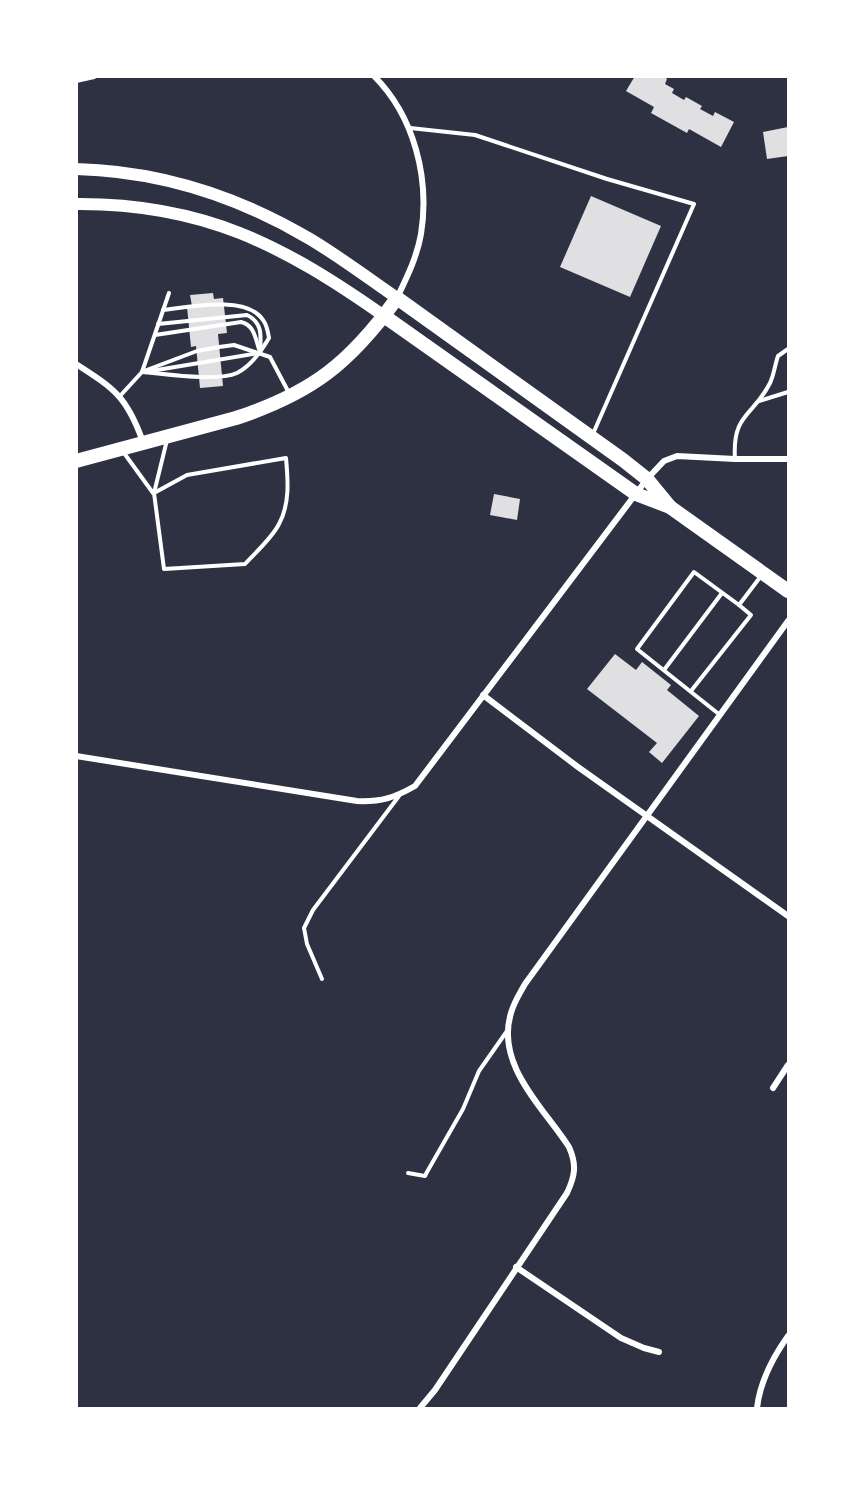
<svg xmlns="http://www.w3.org/2000/svg" width="865" height="1485" font-family="Jost,sans-serif">
<style>
.building{fill:#e0e0e3}
.lines{fill:none;stroke-linecap:round;stroke-linejoin:round}
.service{stroke:#fff;stroke-width:4}
.minor{stroke:#fff;stroke-width:6}
.primary{stroke:#fff;stroke-width:12}
.trunk{stroke:#fff;stroke-width:14}
</style>
<rect width="100%" height="100%" fill="#2d3142"/>
<g class="building">
<polygon points="635,76 655,76 659,78 663,76 667,79 665,84 674,89 672,93 684,100 686,97 702,106 700,109 713,116 715,112 734,122 721,147 689,129 687,133 651,113 654,107 626,91"/>
<polygon points="788,127 788,156 767,159 763,132"/>
<polygon points="591,196 661,226 630,297 560,267"/>
<polygon points="213,293 214,299 223,298 227,333 218,334 223,386 200,388 196,346 191,347 187,307 192,306 190,295"/>
<polygon points="494,494 520,499 517,520 490,515"/>
<polygon points="615,654 636,670 642,662 671,685 667,690 699,716 662,763 649,752 657,743 587,689"/>
</g>
<g class="lines">
<g class="service">
<polyline points="410,128 475,135 607,179 694,204 592,436"/>
<path d="M158 324 247 315C263 323 261 336 260 352"/>
<path d="M155 335 241 322C254 325 255 337 259 349"/>
<polyline points="144,371 197,351 219,347 234,345 270,357 289,393"/>
<polyline points="151,371 259,353"/>
<path d="M142 372C166 374 217 382 237 373 251 366 262 350 269 338 268 332 267 325 263 320 247 295 189 307 163 310"/>
<polyline points="120,396 142,372 169,293"/>
<polyline points="759,401 788,392"/>
<polyline points="124,453 153,493"/>
<path d="M735 459C732 413 753 417 770 383 774 375 775 364 778 356L788 349"/>
<path d="M154 493 187 475 286 458C288 480 290 504 279 524 272 538 256 552 245 564L164 569 154 493 167 440"/>
<polyline points="664,670 722,593"/>
<polyline points="691,691 751,615 739,605"/>
<polyline points="720,715 637,649 694,572 739,605 761,576"/>
<polyline points="322,979 307,944 304,928 313,910 399,796"/>
<polyline points="408,1173 425,1176 427,1172 463,1109 479,1071 507,1031"/>
</g>
<g class="minor">
<path d="M374 76C414 116 430 178 421 234 417 257 407 277 397 298"/>
<polyline points="76,80 94,76"/>
<path d="M76 364C115 389 127 397 143 442"/>
<polyline points="483,695 578,767 788,916"/>
<path d="M76 756 357 801C381 802 394 798 415 786L647 479 664 461 677 456 735 459H788"/>
<polyline points="773,1088 788,1065"/>
<polyline points="516,1267 621,1338 644,1348 659,1352"/>
<path d="M420 1408 435 1390 567 1193C575 1176 577 1165 569 1147 544 1108 495 1065 511 1013 514 1002 520 993 525 984L788 621"/>
<path d="M757 1408C760 1382 773 1357 788 1336"/>
</g>
<g class="primary">
<path d="M76 169C159 171 239 197 310 239 340 257 368 278 397 298"/>
<path d="M76 204C203 203 283 245 384 316"/>
</g>
<g class="trunk">
<polyline points="384,316 636,494 670,507 788,591"/>
<path d="M76 461 236 418C312 393 350 363 397 298L623 460 647 479 670 507"/>
</g>
</g>
<rect width="865" height="1485" fill="none" stroke="#ffffff" stroke-width="156"/>
</svg>
